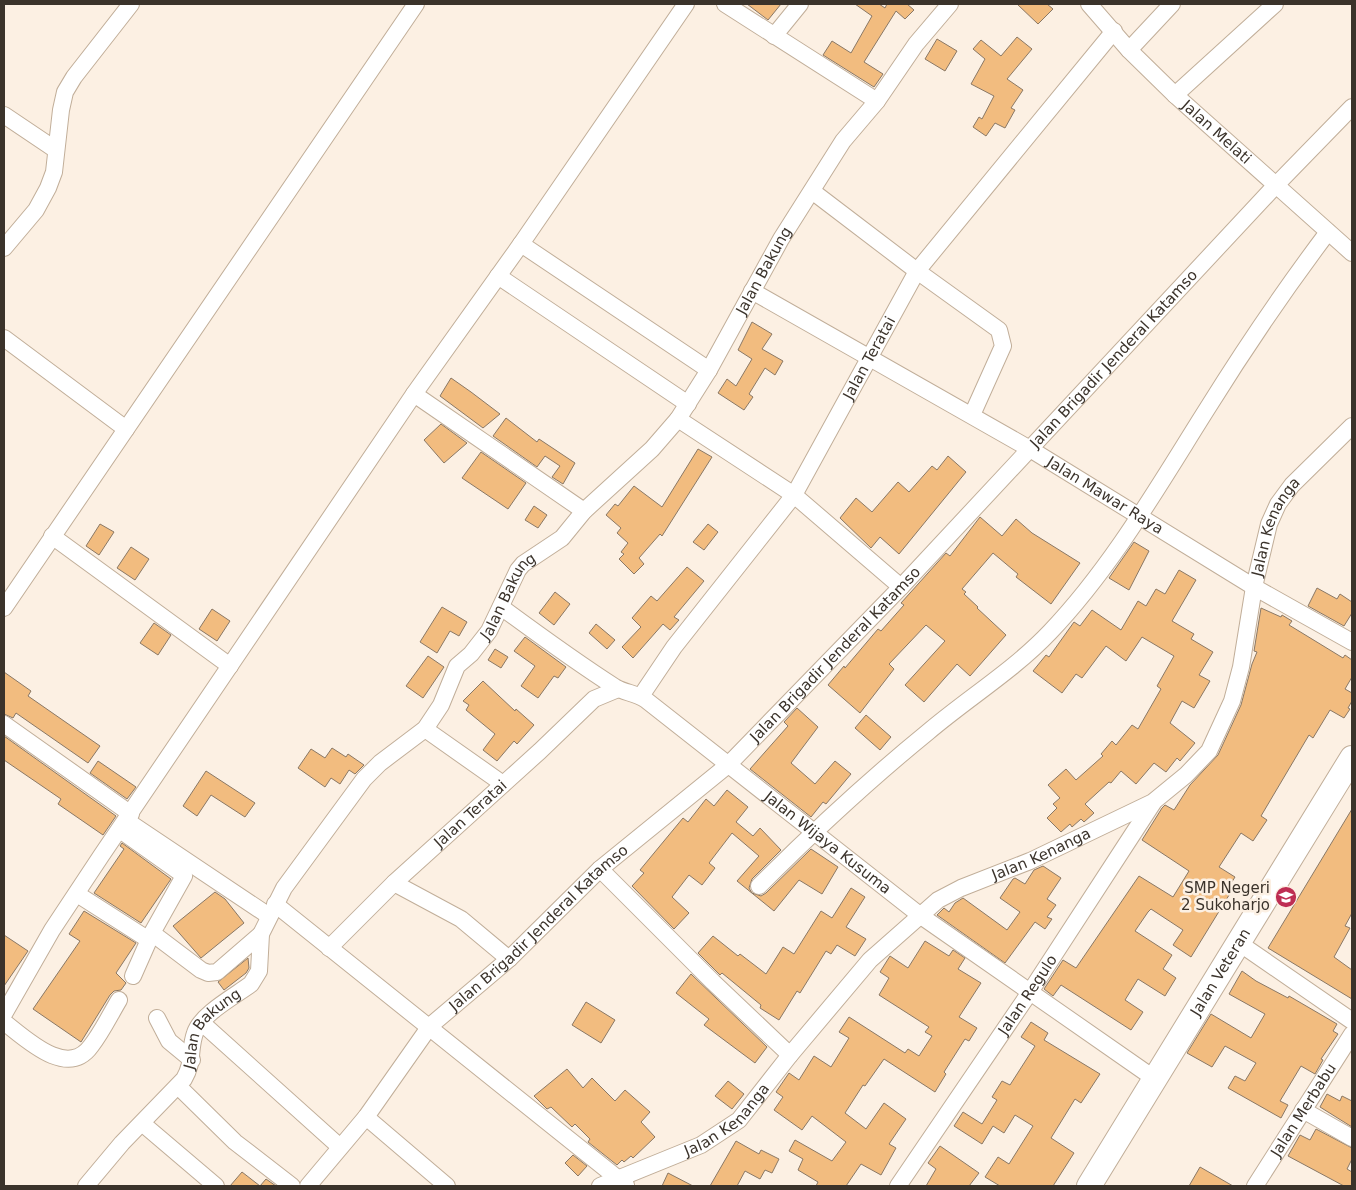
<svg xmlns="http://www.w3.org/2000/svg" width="1356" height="1190" font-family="'DejaVu Sans',sans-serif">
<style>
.building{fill:#f2bc7f;stroke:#8a7865}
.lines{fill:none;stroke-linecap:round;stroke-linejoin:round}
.minor-casing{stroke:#c1ae99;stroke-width:18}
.secondary-casing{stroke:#c1ae99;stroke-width:26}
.minor{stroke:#fff;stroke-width:16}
.secondary{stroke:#fff;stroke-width:24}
.labels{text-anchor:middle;stroke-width:5;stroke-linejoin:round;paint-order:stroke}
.street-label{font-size:15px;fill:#3b332b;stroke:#fcf0e3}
.poi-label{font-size:15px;fill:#3b332b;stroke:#fcf0e3;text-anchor:end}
</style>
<rect width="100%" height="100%" fill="#fcf0e3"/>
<g class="building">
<polygon points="747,4 781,4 768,20"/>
<polygon points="855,4 879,4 885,8 887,4 907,4 914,10 905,19 896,11 864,62 883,74 874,87 823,55 832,41 851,53 872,16"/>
<polygon points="1017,4 1047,4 1053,9 1038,24"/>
<polygon points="1017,37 1032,49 1007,79 1023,90 1011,108 1015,110 1005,128 995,123 986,136 973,127 979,117 982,119 994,96 971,84 985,59 973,49 981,40 1001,56"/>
<polygon points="937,39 957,51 945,71 925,59"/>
<polygon points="752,322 772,334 762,349 783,361 775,375 765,368 749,394 753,397 744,410 718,393 727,379 736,386 752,359 738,350"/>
<polygon points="451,378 471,392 500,414 483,428 440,396"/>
<polygon points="506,418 537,442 539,439 575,463 563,484 552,477 560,466 545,456 537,467 493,436"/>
<polygon points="441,424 467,443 444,463 424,440"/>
<polygon points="698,449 712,457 662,536 660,534 639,558 644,564 634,574 619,559 624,554 621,552 628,543 617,533 621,528 606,515 615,504 618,506 634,486 662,507"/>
<polygon points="481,452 526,483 508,509 462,478"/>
<polygon points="948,456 966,472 899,554 880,537 871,548 840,518 856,498 872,512 898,482 909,492 932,466 937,470"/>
<polygon points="534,506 547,515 538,528 525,520"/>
<polygon points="980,517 1002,536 1016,519 1032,533 1080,563 1051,604 1016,577 1018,574 993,553 962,589 966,592 964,594 978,607 977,608 1006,635 970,676 957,664 924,702 905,685 945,641 926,625 889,664 894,669 860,713 828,685 844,666 845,668 878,629 881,631 904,605 901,603 946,553 950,556"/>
<polygon points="100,524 114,532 99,555 86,546"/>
<polygon points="708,524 718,532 704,550 693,542"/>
<polygon points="1134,542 1149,551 1129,590 1109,578"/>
<polygon points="131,547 149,559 135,580 117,568"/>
<polygon points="687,567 704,581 674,617 679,620 670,630 663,624 633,658 622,647 641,627 632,618 651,596 657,601"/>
<polygon points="1179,570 1196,580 1172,621 1194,634 1191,639 1213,652 1199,675 1210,681 1194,708 1182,701 1170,723 1195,743 1180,761 1177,758 1166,772 1154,763 1136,784 1121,771 1111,783 1109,782 1085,804 1094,813 1084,822 1081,819 1072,827 1070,824 1061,832 1047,818 1057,808 1053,804 1060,798 1048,785 1066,769 1076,780 1103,756 1101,754 1112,741 1116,745 1132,725 1138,729 1161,689 1157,686 1174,656 1142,637 1126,661 1106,646 1082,678 1076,674 1062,693 1033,671 1046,655 1049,657 1074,622 1080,626 1092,610 1121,630 1138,601 1146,606 1156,589 1165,594"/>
<polygon points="1317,588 1337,599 1340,594 1352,602 1352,613 1344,626 1308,606"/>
<polygon points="555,592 570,604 554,625 539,613"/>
<polygon points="442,607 467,622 459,636 450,631 437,653 420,642"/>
<polygon points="1261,608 1281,617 1282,615 1292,621 1289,625 1343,658 1345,655 1352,660 1352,677 1345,689 1352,693 1352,701 1348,708 1350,709 1344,718 1330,710 1313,738 1309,735 1261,816 1267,820 1253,841 1241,833 1219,867 1235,877 1230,885 1234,887 1191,957 1173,945 1183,930 1151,909 1148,912 1135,931 1172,955 1163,969 1176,978 1165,996 1138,979 1125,1000 1143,1012 1131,1030 1061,985 1053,996 1044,989 1063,960 1076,968 1139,876 1173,897 1189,871 1142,840 1162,808 1165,805 1174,810 1190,785 1218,755 1241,705 1252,664 1257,652 1254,651"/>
<polygon points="212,609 230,621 217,641 199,629"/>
<polygon points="154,623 171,635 158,655 140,643"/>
<polygon points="596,624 615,640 607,649 589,633"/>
<polygon points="525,637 566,667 558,678 554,676 538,698 521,686 535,666 514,651"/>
<polygon points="495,649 508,657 501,668 488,660"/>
<polygon points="428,656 444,667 423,698 406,686"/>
<polygon points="4,672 31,691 28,696 100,746 88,763 16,713 13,718 4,714"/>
<polygon points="483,681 515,711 516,709 534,725 517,744 514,741 497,761 483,750 495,734 466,710 469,705 463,701"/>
<polygon points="797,708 818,727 791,763 815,784 835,761 851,774 826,804 823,802 811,817 750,769 788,726 784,722"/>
<polygon points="866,715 891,737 880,750 855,728"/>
<polygon points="4,736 116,816 103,835 58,804 61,799 4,760"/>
<polygon points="332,748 346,757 348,754 364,765 355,774 349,770 340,784 331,778 325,787 298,768 311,749 325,758"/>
<polygon points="98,761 136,787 127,799 90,773"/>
<polygon points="206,771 255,803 245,817 211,795 197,816 183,806"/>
<polygon points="727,790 748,807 736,822 753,836 760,828 781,850 752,879 749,888 752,893 761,896 766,893 811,849 838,867 822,894 799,880 774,911 737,881 759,856 732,833 709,863 715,868 702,885 689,875 672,897 689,913 674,929 632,886 644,873 640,870 683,818 688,822 706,799 714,806"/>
<polygon points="1352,809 1352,913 1345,926 1350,928 1334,957 1352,970 1352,999 1268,948"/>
<polygon points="122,843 171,879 141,923 94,893 124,849 120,846"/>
<polygon points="1043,866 1061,878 1047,899 1056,905 1047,917 1052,919 1045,929 1035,922 1005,963 937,915 944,908 949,912 955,903 963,898 1007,930 1020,912 1000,898 1013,879 1015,878 1025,884 1034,870"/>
<polygon points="851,888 865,897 846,927 866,939 855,956 837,945 831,954 826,951 800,993 797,991 779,1020 760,1008 761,1005 722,973 720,975 698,953 713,936 738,956 740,954 766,974 783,947 794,954 821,911 832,918"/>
<polygon points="215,892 225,899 244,923 201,958 173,926"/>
<polygon points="84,911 136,943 116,973 126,983 121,990 114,991 110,995 81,1042 33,1009 80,941 69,934"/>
<polygon points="4,935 28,951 4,986"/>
<polygon points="925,941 949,956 953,950 965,958 958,969 981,983 959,1017 977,1028 969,1041 965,1039 944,1072 946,1074 935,1092 884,1059 865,1086 863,1085 845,1113 866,1129 884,1103 906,1119 889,1144 896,1148 881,1175 861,1164 846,1186 816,1186 818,1182 798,1170 803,1159 789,1151 795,1140 832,1161 846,1142 812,1116 802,1130 774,1110 783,1097 776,1092 789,1073 799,1080 814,1056 831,1067 849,1038 839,1032 849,1017 905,1053 908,1049 919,1056 932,1036 925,1032 929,1027 879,995 889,978 880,972 890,956 908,968"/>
<polygon points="248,958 249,968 246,973 224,990 218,982"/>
<polygon points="1242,971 1256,981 1288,998 1289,996 1337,1024 1333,1031 1338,1034 1321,1059 1323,1060 1315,1074 1301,1066 1280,1101 1288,1105 1281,1118 1228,1088 1235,1076 1245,1081 1256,1063 1225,1046 1212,1067 1187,1053 1211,1014 1251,1038 1265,1014 1229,994"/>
<polygon points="691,974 767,1047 755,1063 704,1025 709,1019 676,993"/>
<polygon points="586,1002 615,1020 601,1043 572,1025"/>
<polygon points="1031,1022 1048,1033 1044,1040 1100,1074 1081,1103 1075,1099 1051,1138 1074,1153 1053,1186 1000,1186 985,1177 998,1157 1009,1164 1033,1126 1015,1115 1004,1133 993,1126 982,1144 954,1126 963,1112 982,1124 997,1100 992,1097 1002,1081 1010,1085 1035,1046 1021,1037"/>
<polygon points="567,1069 583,1088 592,1078 615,1101 625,1090 650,1112 641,1122 655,1137 633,1158 631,1156 624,1162 622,1160 617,1165 588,1142 590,1139 575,1124 572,1127 551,1107 547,1109 534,1096"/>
<polygon points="728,1081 744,1094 732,1109 715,1096"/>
<polygon points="1327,1094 1340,1101 1342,1096 1352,1101 1352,1127 1320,1107"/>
<polygon points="1316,1129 1352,1148 1352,1159 1347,1169 1352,1172 1352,1186 1344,1186 1288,1156 1300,1135 1310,1140"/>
<polygon points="736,1141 759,1154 761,1150 779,1159 772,1173 765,1170 760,1179 745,1171 737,1186 710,1186"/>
<polygon points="940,1146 979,1173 969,1186 926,1186 936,1169 928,1163"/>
<polygon points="573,1155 587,1166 578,1176 565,1163"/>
<polygon points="1200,1167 1233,1186 1189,1186"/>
<polygon points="242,1172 260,1186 266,1179 276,1186 230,1186"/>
<polygon points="668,1173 693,1186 662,1186"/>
</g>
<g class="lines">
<g class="minor-casing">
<g id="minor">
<polyline points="686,4 521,244 709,370"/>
<polyline points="725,4 877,101"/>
<path id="s1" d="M1089 4 1129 50 1175 95 1352 253"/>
<polyline points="774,36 800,4"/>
<polyline points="1129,50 1172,4"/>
<polyline points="1175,95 1275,4"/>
<polyline points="4,115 56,150"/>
<polyline points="812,191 917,271 999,330 1003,346 972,415"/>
<polyline points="4,248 36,210 48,188 54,172 61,110 65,92 74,77 131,4"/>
<polyline points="498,276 688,404"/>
<path id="s2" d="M752 291 1030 449 1254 587 1352 642"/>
<polyline points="4,338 126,429"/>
<polyline points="414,394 584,511"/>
<polyline points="678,419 794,495 901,587"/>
<polyline points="52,536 230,666"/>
<path id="s3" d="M501 607C539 635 576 662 615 687 625 693 636 693 646 700L921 916 1155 1079"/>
<polyline points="4,608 416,4"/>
<path id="s4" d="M641 696 674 647 794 495 917 271 1114 31"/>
<polyline points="4,724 131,814"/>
<polyline points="425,729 503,784"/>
<polyline points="127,821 269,916"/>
<polyline points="120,830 182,874 184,876 152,933 201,970 208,973 217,972 261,934"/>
<polyline points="600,869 713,982 790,1055"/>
<polyline points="394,883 461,919 509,959"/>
<path d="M759 886C813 832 869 780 928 732 968 698 1014 670 1050 632 1112 567 1159 485 1207 409 1245 348 1285 289 1328 232"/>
<polyline points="77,894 149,940"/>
<polyline points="275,904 626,1185"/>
<polyline points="1239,943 1352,1021"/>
<path id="s5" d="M329 948 394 883 540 751 594 699 618 689"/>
<polyline points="133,976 152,933"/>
<polyline points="4,1014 52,930 101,856 414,394 521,244"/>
<polyline points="157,1018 169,1041 192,1060"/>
<path d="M4 1022C26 1039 67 1079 91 1046 102 1032 110 1015 119 1000"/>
<polyline points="202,1023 340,1147"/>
<polyline points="178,1086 235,1142 292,1186"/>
<polyline points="1303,1110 1352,1138"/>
<polyline points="366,1117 447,1186"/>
<polyline points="143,1124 216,1186"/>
<path id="s6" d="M86 1186 122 1143 184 1079C194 1062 189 1050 195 1033 201 1014 235 996 251 984L259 971 261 934 284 888 364 779 380 763 425 729 441 705 457 666 471 654 489 631 518 570 523 564 562 538 584 511 652 449 678 419 709 370 781 239 843 141 877 101 916 44 950 4"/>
<path id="s7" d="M308 1186 366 1117 430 1026 509 959 600 869 728 765 901 587 1276 185 1352 107"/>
<path id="s8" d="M600 1186 701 1145 739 1120 790 1055 870 960 938 900 961 888 1030 861 1153 802 1186 775 1209 751 1232 701 1241 667 1254 587 1269 524 1278 504 1292 485 1352 426"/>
<path id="s9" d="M898 1186 1030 992 1153 803"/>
<path id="s10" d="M1255 1186 1352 1034"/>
</g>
</g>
<g class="secondary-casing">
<g id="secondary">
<path id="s11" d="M1089 1186 1352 758"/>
</g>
</g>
<use href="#minor" class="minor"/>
<use href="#secondary" class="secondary"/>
</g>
<defs>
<g id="school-disc" transform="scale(1.125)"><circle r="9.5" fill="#be2e53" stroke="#fcf0e3"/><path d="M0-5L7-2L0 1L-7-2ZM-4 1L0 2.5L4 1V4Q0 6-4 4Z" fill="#fff"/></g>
</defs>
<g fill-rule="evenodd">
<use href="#school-disc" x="1286" y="897"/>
</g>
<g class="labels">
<g class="street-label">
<text dy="5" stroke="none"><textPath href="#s1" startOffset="181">Jalan Melati</textPath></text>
<text dy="5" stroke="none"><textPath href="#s6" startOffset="1165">Jalan Bakung</textPath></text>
<text dy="5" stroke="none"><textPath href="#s4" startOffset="409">Jalan Teratai</textPath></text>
<text dy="5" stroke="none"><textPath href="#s7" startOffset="1158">Jalan Brigadir Jenderal Katamso</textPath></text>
<text dy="5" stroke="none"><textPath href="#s2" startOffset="408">Jalan Mawar Raya</textPath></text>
<text dy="5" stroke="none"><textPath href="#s8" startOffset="1000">Jalan Kenanga</textPath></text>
<text dy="5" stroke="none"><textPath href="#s6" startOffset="745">Jalan Bakung</textPath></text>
<text dy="5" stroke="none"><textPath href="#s7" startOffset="752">Jalan Brigadir Jenderal Katamso</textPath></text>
<text dy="5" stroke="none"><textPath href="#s5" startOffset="195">Jalan Teratai</textPath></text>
<text dy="5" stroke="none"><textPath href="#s3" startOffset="404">Jalan Wijaya Kusuma</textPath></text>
<text dy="5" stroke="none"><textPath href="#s8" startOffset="565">Jalan Kenanga</textPath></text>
<text dy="5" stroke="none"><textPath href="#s7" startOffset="348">Jalan Brigadir Jenderal Katamso</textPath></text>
<text dy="5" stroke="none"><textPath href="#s11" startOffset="251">Jalan Veteran</textPath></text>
<text dy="5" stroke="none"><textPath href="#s9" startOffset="231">Jalan Regulo</textPath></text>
<text dy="5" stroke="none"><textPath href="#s6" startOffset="205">Jalan Bakung</textPath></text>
<text dy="5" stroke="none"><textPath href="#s10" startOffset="90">Jalan Merbabu</textPath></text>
<text dy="5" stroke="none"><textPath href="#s8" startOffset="145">Jalan Kenanga</textPath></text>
</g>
<g class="poi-label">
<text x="1270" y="893">SMP Negeri<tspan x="1270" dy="17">2 Sukoharjo</tspan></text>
</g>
</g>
<rect width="1356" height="1190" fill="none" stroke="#3b332b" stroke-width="10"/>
</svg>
